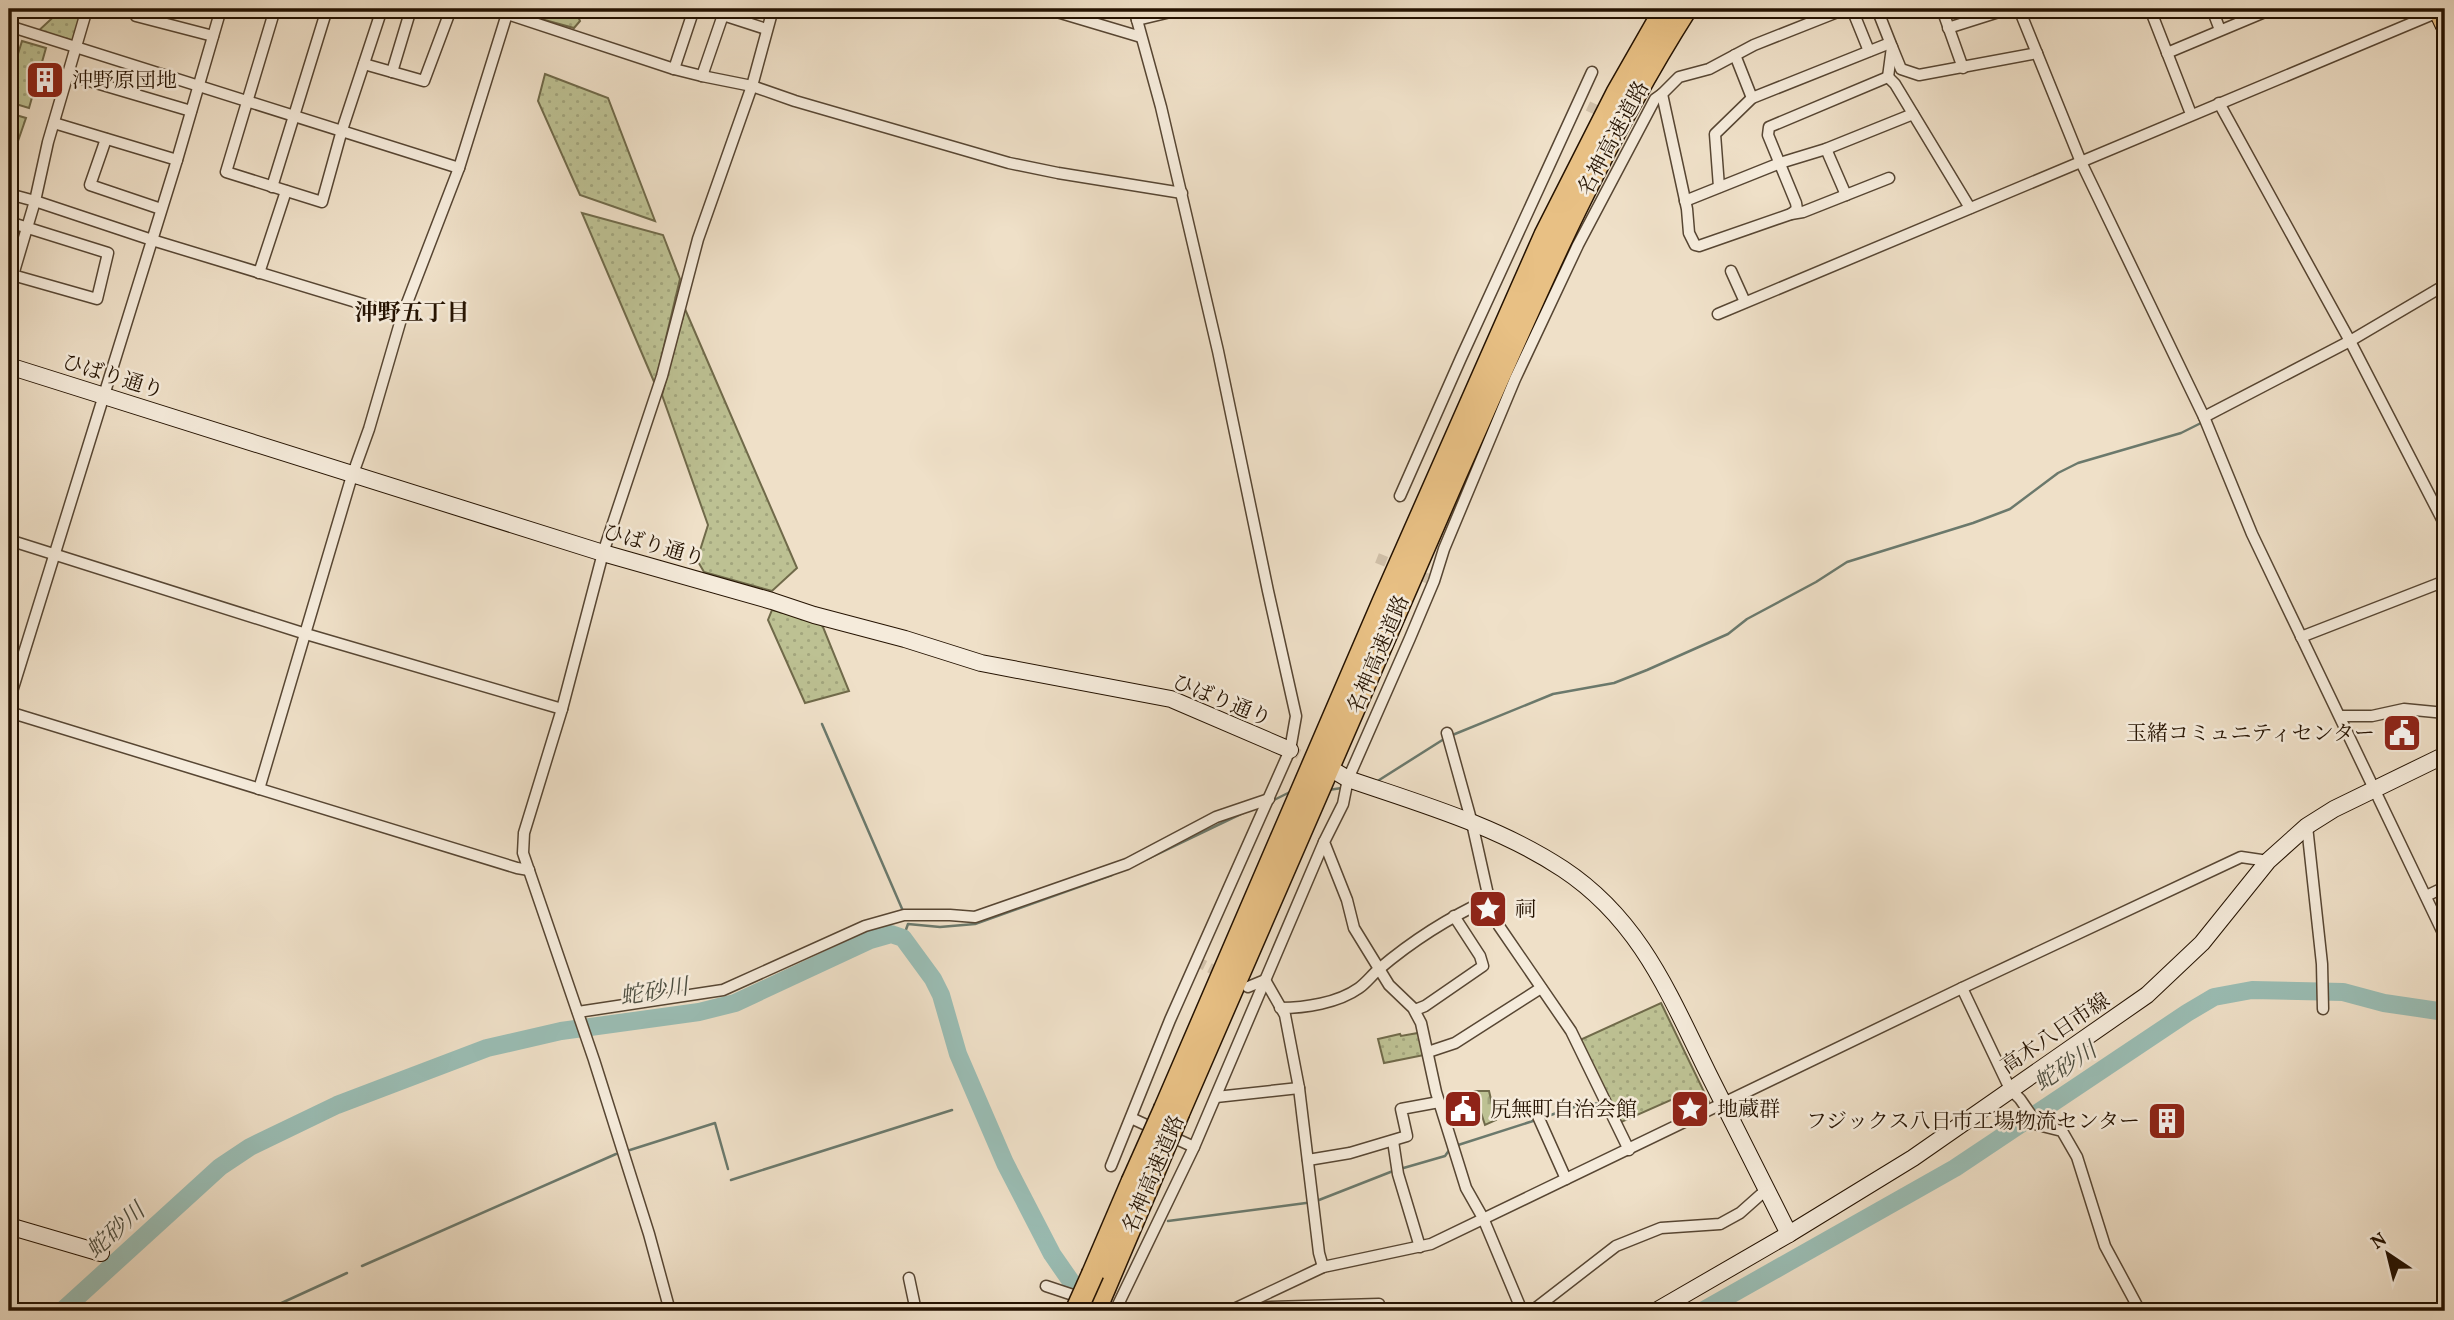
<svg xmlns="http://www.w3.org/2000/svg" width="2454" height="1320" font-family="Vollkorn,'Noto Serif JP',serif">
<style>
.grass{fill:url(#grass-dots);stroke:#706a4a;stroke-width:2}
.cemetery{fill:url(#cemetery-stones);stroke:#706a4a;stroke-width:2}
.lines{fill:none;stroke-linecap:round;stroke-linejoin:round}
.stream{stroke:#6b796c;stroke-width:2.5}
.river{stroke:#9abdb4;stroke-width:18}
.street-tunnel{stroke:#d1c1aa;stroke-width:10;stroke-dasharray:10 5;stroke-linecap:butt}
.street-casing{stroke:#574633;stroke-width:13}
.secondary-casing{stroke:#241201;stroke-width:18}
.primary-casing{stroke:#241201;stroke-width:20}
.highway-casing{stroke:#241201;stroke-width:24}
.street{stroke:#f5ebdb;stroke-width:10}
.secondary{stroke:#f5ebdb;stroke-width:16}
.primary{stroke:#e8c084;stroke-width:18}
.highway{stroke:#e8c084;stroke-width:21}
.highway-bridge-casing{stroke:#241201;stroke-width:24;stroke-linecap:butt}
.highway-bridge{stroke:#e8c084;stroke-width:21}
.labels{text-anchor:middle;stroke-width:5;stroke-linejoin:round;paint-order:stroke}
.poi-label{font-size:21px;fill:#241201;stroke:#f5ebdb;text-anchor:start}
.street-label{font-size:21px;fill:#241201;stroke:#f5ebdb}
.neighbourhood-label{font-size:23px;font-weight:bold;fill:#241201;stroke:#f5ebdb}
.water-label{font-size:23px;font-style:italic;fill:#4d4e40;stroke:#f5ebdb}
</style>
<defs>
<pattern id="grass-dots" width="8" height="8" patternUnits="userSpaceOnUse" patternTransform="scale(1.75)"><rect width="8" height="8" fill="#bdc193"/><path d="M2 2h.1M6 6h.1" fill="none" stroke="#a2a57d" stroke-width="1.8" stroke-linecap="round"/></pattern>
<pattern id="cemetery-stones" width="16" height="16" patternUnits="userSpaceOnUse" patternTransform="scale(1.75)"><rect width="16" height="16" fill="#bdc193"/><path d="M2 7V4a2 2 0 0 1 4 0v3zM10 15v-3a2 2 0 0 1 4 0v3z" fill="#a2a57d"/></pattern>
</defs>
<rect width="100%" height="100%" fill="#efe0c8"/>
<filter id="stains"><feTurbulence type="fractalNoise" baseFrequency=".00286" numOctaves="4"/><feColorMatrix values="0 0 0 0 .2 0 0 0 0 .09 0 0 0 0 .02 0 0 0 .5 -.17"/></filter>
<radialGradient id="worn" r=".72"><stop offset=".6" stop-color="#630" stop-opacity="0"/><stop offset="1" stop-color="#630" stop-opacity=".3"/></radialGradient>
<g class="grass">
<polygon points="62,9 87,9 76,47 35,34"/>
<polygon points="549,9 575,9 580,21 574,28 530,16"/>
<polygon points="22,41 46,48 29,108 9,102 9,83"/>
<polygon points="545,74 608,98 655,221 580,195 538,101"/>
<polygon points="9,113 26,118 18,141 9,138"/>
<polygon points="582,213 663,235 680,279 655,384"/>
<polygon points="685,309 797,568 772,591 704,572 697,560 708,525 662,395"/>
<polygon points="772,610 821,622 849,691 805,703 768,620"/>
<polygon points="1661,1003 1709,1102 1689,1113 1682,1095 1619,1123 1580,1040"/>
<polygon points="1418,1033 1424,1055 1384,1063 1378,1039 1400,1034 1401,1036"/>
</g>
<polygon class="cemetery" points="1474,1091 1489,1091 1496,1120 1485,1125"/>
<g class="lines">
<g class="stream">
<polyline points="822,724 903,911"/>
<polyline points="1450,736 1553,694 1614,683 1647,670 1728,634 1747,619 1816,582 1847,562 1973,523 2010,509 2058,473 2078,463 2181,433 2203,422"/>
<polyline points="1376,782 1444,739"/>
<polyline points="1328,790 1342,788"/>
<polyline points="1274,800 1290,792"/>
<polyline points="1147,859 1245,812"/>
<polyline points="903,938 908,924 940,927 975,924 1112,875"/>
<polyline points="1542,1118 1586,1103 1603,1104"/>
<polyline points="1455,1146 1536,1120"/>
<polyline points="630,1150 715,1123 728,1169"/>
<polyline points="1400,1169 1445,1156 1450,1149"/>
<polyline points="731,1180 952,1110"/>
<polyline points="1319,1200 1393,1171"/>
<polyline points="1168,1221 1306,1203"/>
<polyline points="362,1266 616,1154"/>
<polyline points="264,1311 347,1273"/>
</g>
<g class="river">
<polyline points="62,1311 220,1167 250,1147 337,1105 487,1048 561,1031 699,1012 735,1003 870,940 891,934 903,938 933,979 941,995 958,1054 1005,1163 1052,1254 1088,1306"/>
<polyline points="1702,1311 1955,1168 2187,1013 2214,997 2252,990 2343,992 2384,1003 2445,1012"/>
</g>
<g class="street-tunnel">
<polyline points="1588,106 1607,115"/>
<polyline points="1377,558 1434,581"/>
<polyline points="1290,750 1317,763"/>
<polyline points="1196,961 1224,975"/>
</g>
<g class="street-casing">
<g id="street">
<polyline points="87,9 48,142 35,201 152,240 402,316"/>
<polyline points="138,9 136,16 213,36"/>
<polyline points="275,9 226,172 322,202 342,130 382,9"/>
<polyline points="361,9 380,15"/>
<polyline points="492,9 674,69 702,76 752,86 795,101 1009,163 1058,173 1182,193"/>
<polyline points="1047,9 1141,37"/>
<polyline points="1845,9 1754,45 1709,69 1679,77 1662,94 1687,209 1689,233 1695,245 1699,246 1791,214 1803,212 1889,178"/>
<polyline points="1877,9 1892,47 1888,77"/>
<polyline points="1942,9 1963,68"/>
<polyline points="2019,9 2081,162 2204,417 2252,534 2445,937"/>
<polyline points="2150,9 2191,114"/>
<polyline points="2212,9 2220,30"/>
<polyline points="1854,14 1869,51"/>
<polyline points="1137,20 1183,9"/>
<polyline points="9,26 459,168"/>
<polyline points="1948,28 2008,9"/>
<polyline points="1892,47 1901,69 1919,75 2037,53"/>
<polyline points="2167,53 2272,9"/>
<polyline points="1735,55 1752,98"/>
<polyline points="364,64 424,81 451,9"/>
<polyline points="674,69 694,9"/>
<polyline points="392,72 411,9"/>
<polyline points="69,75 191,111"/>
<polyline points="702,76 723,15 766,29"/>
<polyline points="1888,77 1895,84 1970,208"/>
<polyline points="2219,103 2350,341 2445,525"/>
<polyline points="54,123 177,160"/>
<polyline points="106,139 90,185 161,209"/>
<polyline points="1826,149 1846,195"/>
<polyline points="272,187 327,9"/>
<polyline points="1719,187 1715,134 1752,98 1890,43"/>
<polyline points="9,194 35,201 13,275"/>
<polyline points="1685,201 1780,163 1826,149 1913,114"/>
<polyline points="1791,214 1797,209 1796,203 1768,135 1769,127 1888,77"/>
<polyline points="9,222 108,253 97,299 9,274"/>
<polyline points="1731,271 1745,302"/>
<polyline points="259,273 286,191"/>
<polyline points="1718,314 2443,10"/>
<polyline points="2204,417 2350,341 2445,285"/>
<polyline points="1400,496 1461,358 1592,72"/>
<polyline points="9,540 306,634 562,709"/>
<polyline points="2301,637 2445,581"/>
<polyline points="9,701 177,160 221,9"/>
<polyline points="9,712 517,868 529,870"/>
<polyline points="2340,716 2372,716 2404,709 2445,713"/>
<polyline points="1447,733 1472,823 1489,899 1499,926 1571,1031 1629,1150"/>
<polyline points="259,789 351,479 369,429 402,316 459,168 507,14"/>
<polyline points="2307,826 2322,964 2323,1009"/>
<polyline points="2426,896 2445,887"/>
<polyline points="1248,987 1265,980 1285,1015 1299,1088 1319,1253 1323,1267"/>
<polyline points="1962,988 2010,1089 2020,1099 2038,1125 2062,1131 2077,1157 2105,1246 2140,1311"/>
<path d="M1280 1008C1305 1008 1338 1003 1359 988 1366 983 1372 975 1379 969 1412 941 1450 917 1489 899"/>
<polyline points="1415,1010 1425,1006 1483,966 1480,956 1454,916"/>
<polyline points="578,1012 723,990 865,926 904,915 950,915 975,917 1127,864 1216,817 1269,799"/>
<polyline points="1428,1052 1455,1043 1541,988"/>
<polyline points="1216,1097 1299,1088"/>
<polyline points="1536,1112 1566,1179"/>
<polyline points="1131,1118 1194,1147"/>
<polyline points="1393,1141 1398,1174 1420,1247"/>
<polyline points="1308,1160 1350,1153 1407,1136 1401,1109 1439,1102"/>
<polyline points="1111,1166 1170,1020 1290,750 1296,716 1268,591 1218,351 1161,107 1134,9"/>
<polyline points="909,1278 916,1311"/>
<polyline points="1046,1286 1073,1295 1079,1303"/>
<polyline points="1238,1308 1379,1304"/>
<polyline points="670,1311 649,1234 594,1060 523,853 524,833 562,709 603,553 662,376 698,239 752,86 773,9"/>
<polyline points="1115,1311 1194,1147 1324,842"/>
<polyline points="1230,1311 1323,1267 1431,1244 1962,988 2241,857 2268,861"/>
<polyline points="1522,1311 1483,1218 1466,1188 1436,1092 1421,1023 1413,1008 1389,985 1354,928 1347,900 1324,842 1343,804 1348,779 1410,638 1434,581 1444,549 1515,379 1578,245 1655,99 1662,94"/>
<polyline points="1532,1311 1616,1246 1661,1228 1720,1224 1740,1213 1767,1189"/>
</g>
</g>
<g class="secondary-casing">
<g id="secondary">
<polyline points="9,366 603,553 772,601 814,615 905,639 981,663 1171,699 1290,750"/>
<path d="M1338 773 1348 779C1421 804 1498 826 1563 869 1640 920 1669 994 1708 1073 1735 1127 1762 1180 1789 1234"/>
<polyline points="9,1226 101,1253"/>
<polyline points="1656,1311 1789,1234 1913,1158 2147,995 2202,943 2268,861 2307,826 2334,809 2445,755"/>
</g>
</g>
<g class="primary-casing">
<polyline id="primary" points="2437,9 2445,26"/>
</g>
<g class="highway-casing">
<g id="highway">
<polyline points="1165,1108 1383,602 1545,235 1617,93 1665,9"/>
<path d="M1179 1112C1271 899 1363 686 1456 474 1526 316 1593 155 1686 9"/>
<polyline points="1093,1273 1132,1182"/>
<polyline points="1095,1311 1146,1191"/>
</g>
</g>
<use href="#street" class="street"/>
<use href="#secondary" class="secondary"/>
<use href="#primary" class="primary"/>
<use href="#highway" class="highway"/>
<g class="highway-bridge-casing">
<g id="highway-bridge">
<polyline points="1132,1182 1165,1108"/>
<polyline points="1146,1191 1179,1112"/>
<polyline points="1076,1311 1093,1273"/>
</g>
</g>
<use href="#highway-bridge" class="highway-bridge"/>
</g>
<defs>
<g id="building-square" transform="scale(2.0125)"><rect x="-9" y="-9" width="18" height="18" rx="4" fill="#8f2418" stroke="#f5ebdb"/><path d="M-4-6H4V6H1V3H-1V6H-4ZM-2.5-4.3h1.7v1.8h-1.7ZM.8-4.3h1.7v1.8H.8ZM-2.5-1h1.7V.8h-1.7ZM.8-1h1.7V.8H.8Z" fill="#fff"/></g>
<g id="civic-square" transform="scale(2.0125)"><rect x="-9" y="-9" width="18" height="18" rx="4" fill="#8f2418" stroke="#f5ebdb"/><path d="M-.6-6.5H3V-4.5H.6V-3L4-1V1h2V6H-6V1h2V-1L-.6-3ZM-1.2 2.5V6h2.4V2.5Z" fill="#fff"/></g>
<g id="sight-square" transform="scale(2.0125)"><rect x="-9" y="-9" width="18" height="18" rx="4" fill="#8f2418" stroke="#f5ebdb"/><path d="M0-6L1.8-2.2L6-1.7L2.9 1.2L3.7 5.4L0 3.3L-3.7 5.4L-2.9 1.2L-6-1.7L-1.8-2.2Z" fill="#fff"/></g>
</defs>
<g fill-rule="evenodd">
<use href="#building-square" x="45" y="80"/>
<use href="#civic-square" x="2402" y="733"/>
<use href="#sight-square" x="1488" y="909"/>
<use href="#civic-square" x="1463" y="1109"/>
<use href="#sight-square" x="1690" y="1109"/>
<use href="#building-square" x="2167" y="1121"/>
</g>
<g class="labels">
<g class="poi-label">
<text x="72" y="87">沖野原団地</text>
<text x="2375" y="740" text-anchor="end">玉緒コミュニティセンター</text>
<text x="1515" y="916">祠</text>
<text x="1490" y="1116">尻無町自治会館</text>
<text x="1717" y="1116">地蔵群</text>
<text x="2140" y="1128" text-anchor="end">フジックス八日市工場物流センター</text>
</g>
<g class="street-label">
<text transform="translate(1613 138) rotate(-62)" y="7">名神高速道路</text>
<text transform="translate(113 376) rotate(17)" y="7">ひばり通り</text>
<text transform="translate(654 545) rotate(16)" y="7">ひばり通り</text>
<text transform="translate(1378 654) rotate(-67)" y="7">名神高速道路</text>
<text transform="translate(1222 700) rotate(22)" y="7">ひばり通り</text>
<text transform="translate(2055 1033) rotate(-34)" y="7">高木八日市線</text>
<text transform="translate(1153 1174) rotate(-67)" y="7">名神高速道路</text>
</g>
<g class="neighbourhood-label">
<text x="412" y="320">沖野五丁目</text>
</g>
<g class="water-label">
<text transform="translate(654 991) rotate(-9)" y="8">蛇砂川</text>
<text transform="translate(2065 1066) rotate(-33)" y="8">蛇砂川</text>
<text transform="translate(115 1230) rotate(-42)" y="8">蛇砂川</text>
</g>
</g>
<rect width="2454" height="1320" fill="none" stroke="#efe0c8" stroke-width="35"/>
<rect x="10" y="10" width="2433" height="1299" fill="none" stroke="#241201" stroke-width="3.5"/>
<rect x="18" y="18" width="2419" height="1285" fill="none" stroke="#241201" stroke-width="2"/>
<g transform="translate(2388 1254) rotate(325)" stroke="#f5ebdb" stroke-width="5" paint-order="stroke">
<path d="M0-5L12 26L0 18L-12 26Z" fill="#241201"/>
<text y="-10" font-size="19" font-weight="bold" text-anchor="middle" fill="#241201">N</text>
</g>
<rect width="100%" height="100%" filter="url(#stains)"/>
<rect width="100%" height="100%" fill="url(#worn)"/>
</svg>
